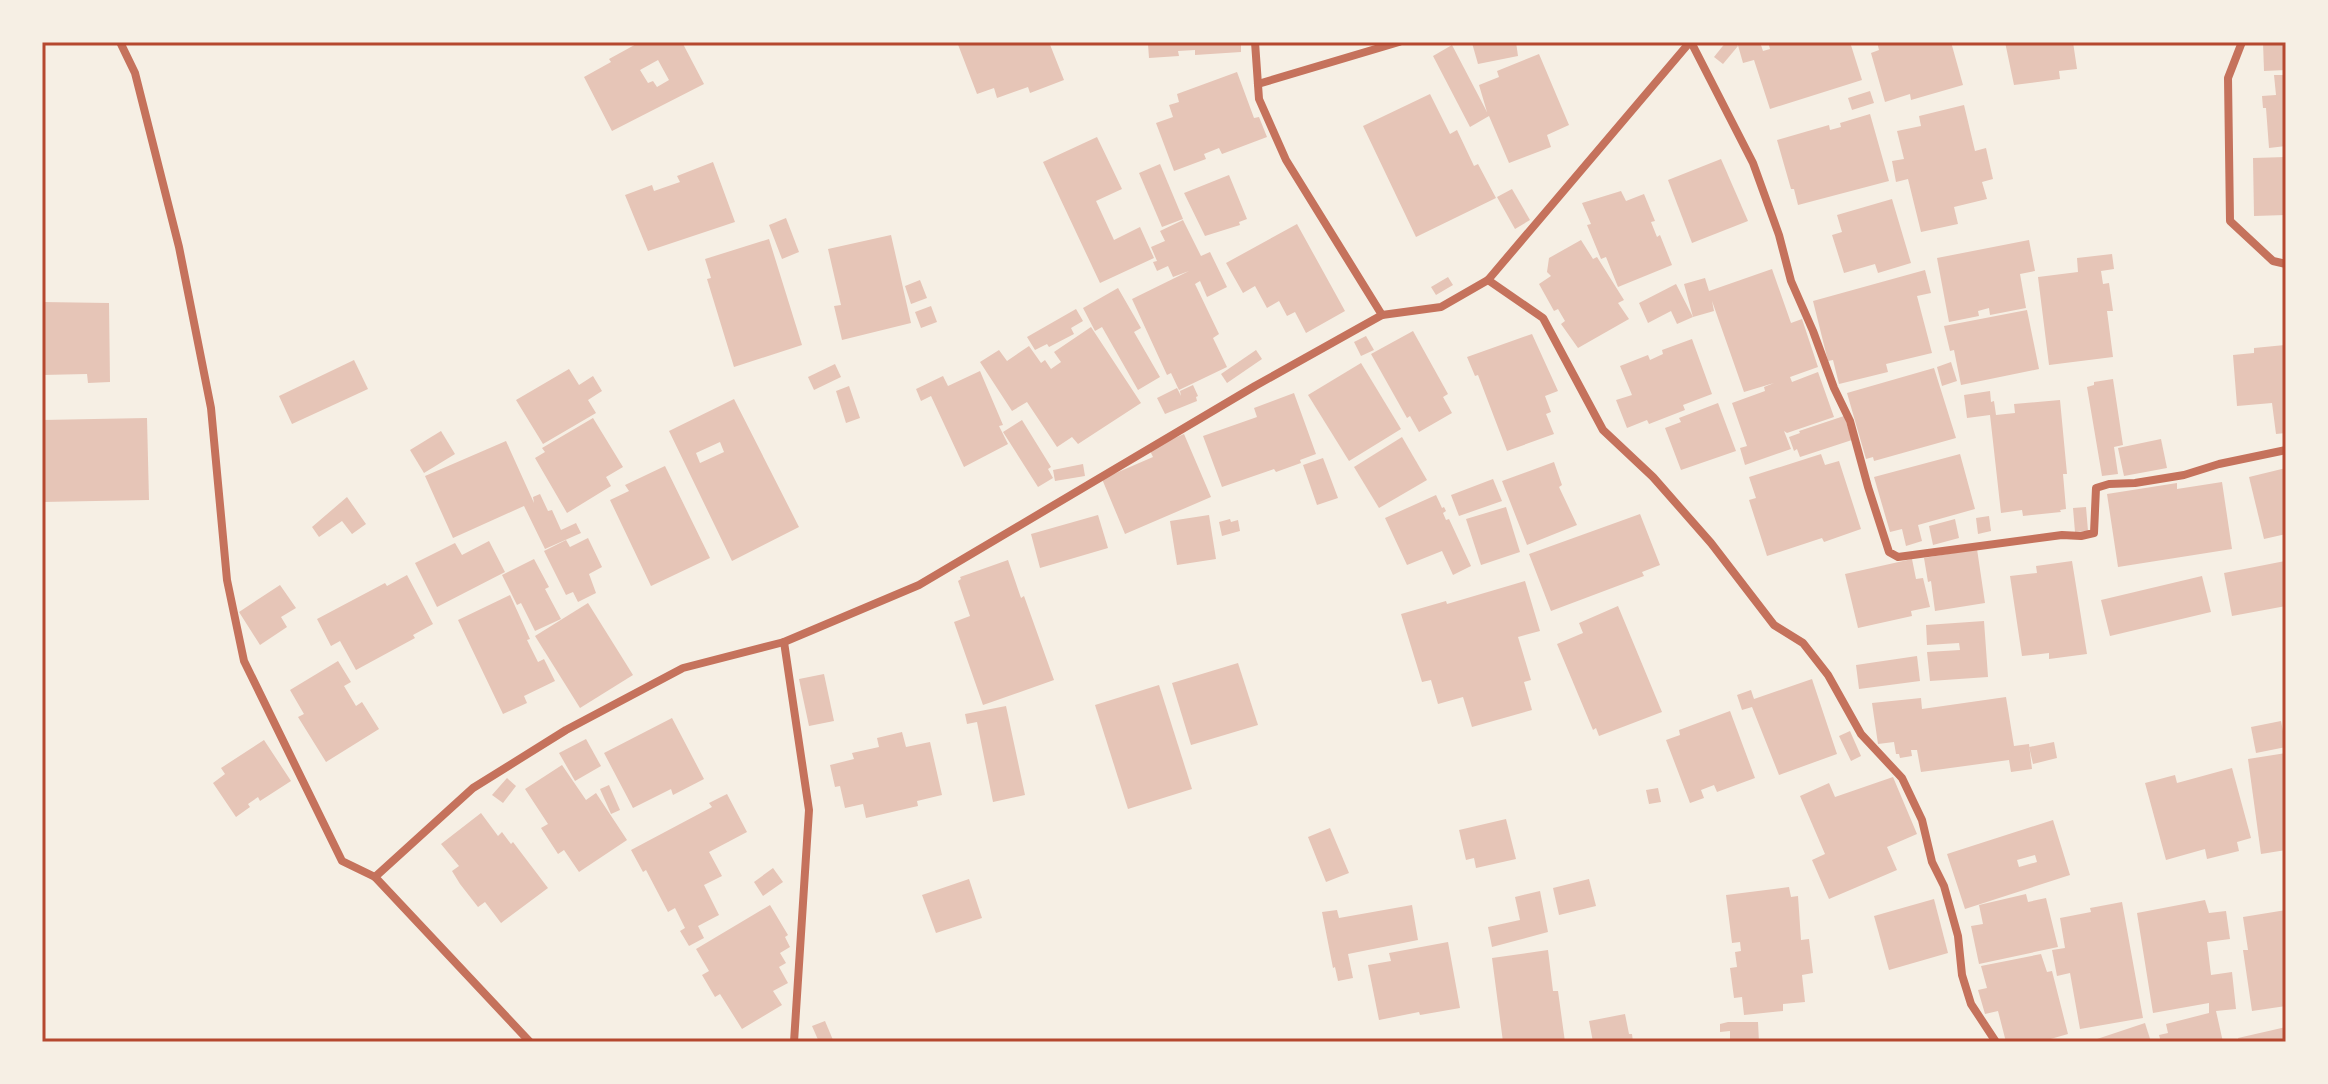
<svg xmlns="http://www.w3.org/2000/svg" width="2328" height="1084" font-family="'Crimson Pro',serif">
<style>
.building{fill:#e6c5b7;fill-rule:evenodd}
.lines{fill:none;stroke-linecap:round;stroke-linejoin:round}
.minor{stroke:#c5725c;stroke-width:8}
.neatline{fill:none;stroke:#b5482f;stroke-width:3}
</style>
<rect width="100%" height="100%" fill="#f6efe4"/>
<g class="building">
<path d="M640 42H682L704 84 612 131 584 77 611 62 609 59ZM658 60 669 80 657 87 653 81 648 83 640 70Z"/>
<polygon points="957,42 1049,42 1064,80 1030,93 1028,87 997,98 994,88 977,94"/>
<polygon points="1137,42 1241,42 1241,52 1195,55 1195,50 1178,51 1179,56 1149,58 1148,44 1137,45"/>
<polygon points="1477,42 1516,42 1518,56 1478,64 1472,43"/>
<polygon points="1726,42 1733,42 1738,46 1723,64 1714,57"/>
<polygon points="1737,42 1760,42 1763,51 1770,49 1768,42 1850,42 1862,80 1770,109 1754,60 1743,63"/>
<polygon points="1877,42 1951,42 1963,85 1911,100 1910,94 1885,102 1871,53 1879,50"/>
<polygon points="2005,42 2073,42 2077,69 2059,71 2060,79 2014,85"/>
<polygon points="2263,42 2286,42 2286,70 2264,71"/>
<polygon points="1452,45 1487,112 1479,85 1499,77 1497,71 1539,54 1569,125 1547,135 1551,147 1509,163 1489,116 1470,127 1433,56"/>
<polygon points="1237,72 1254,118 1259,117 1267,137 1222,154 1219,148 1204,154 1206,159 1174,171 1156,123 1173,117 1169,105 1179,102 1177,94"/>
<polygon points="2274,75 2286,75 2286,146 2269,148 2266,108 2263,108 2262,96 2276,95"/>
<polygon points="1870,91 1874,103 1852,110 1848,98"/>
<polygon points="1430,94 1450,134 1457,130 1474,166 1478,164 1496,198 1416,237 1363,126"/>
<polygon points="1964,105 1975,151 1986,148 1993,179 1982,182 1987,199 1954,207 1958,224 1921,232 1908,179 1896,182 1892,161 1904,159 1897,131 1921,126 1919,116"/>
<polygon points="1870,114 1889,181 1798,205 1794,189 1791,189 1777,140 1829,125 1830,130 1841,127 1840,123"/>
<polygon points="1097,137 1122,189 1096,201 1114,240 1140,227 1154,258 1100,283 1043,162"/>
<polygon points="2286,157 2286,215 2254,216 2253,158"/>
<polygon points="1721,159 1748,221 1692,243 1668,180"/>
<polygon points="713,162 735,222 648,251 625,195 652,185 654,191 680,182 677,176"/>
<polygon points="1160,164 1183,219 1162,227 1139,173"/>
<polygon points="1229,175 1247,219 1239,222 1240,225 1205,236 1184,193"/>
<polygon points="1512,189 1530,220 1515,229 1497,197"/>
<polygon points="1621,191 1626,201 1644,194 1655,221 1651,222 1657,237 1660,235 1672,265 1618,287 1606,257 1601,259 1587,225 1591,224 1582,203"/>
<polygon points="1892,199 1911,263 1878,273 1875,264 1844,273 1832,235 1842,232 1837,215"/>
<polygon points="786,218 799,252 782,259 769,225"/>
<polygon points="1183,220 1201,256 1210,252 1227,287 1207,297 1200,281 1195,284 1219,334 1213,338 1227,367 1179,390 1171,373 1167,375 1132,299 1189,271 1173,277 1168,266 1157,271 1153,262 1157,261 1151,247 1165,241 1160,231"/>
<polygon points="1297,224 1345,311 1306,333 1295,312 1287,316 1279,301 1267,308 1255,286 1243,293 1226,263"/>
<polygon points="891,235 911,323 842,340 834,306 841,305 828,249"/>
<polygon points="769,239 802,345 734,367 707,279 711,278 705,259"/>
<polygon points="1581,240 1593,259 1597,257 1624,300 1618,303 1629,319 1578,348 1561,324 1565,321 1558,309 1554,311 1539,284 1551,276 1547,272 1549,258"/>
<polygon points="2029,240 2035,271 2020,274 2026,308 1990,315 1989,308 1978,311 1979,316 1949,322 1937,258"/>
<polygon points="2112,254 2114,269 2101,271 2103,284 2109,283 2113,311 2107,311 2113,357 2049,365 2038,277 2078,272 2077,258"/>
<polygon points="1772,269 1791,323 1802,319 1818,367 1790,377 1792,382 1818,372 1834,417 1787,433 1784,431 1791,449 1745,465 1740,448 1747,446 1732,403 1765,391 1764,387 1774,383 1744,392 1712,301 1714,311 1693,317 1684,284 1705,278 1709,291"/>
<polygon points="1925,270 1931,293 1917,296 1932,353 1886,364 1888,372 1839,384 1833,360 1828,361 1813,301"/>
<polygon points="1448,277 1453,285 1436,295 1431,287"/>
<polygon points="920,280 927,298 911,304 905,286"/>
<polygon points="1676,284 1693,317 1677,324 1671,311 1648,323 1639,303"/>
<polygon points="1118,288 1141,328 1134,332 1160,377 1138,390 1102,327 1095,331 1083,308"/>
<polygon points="42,302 109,303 110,382 88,383 87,374 42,375"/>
<polygon points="931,306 937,322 921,328 915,312"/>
<polygon points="1076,309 1083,321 1071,328 1074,334 1049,347 1047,344 1035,350 1027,337"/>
<polygon points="2027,310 2039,369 1961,385 1954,350 1950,351 1944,326"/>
<polygon points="1091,327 1141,403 1078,444 1072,437 1057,447 1027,402 1012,411 980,362 999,350 1007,361 1029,346 1041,363 1045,360 1051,369 1061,362 1054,352"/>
<polygon points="1413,331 1448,394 1443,397 1452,413 1419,432 1410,416 1407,418 1371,354"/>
<polygon points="1532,334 1558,391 1545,396 1551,412 1546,414 1554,434 1507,451 1478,375 1475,376 1467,357"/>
<polygon points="1366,336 1374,350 1361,356 1354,342"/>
<polygon points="1692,339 1712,394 1683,405 1685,410 1649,424 1647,420 1627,428 1616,400 1632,395 1620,366 1648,355 1650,360 1663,354 1662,350"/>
<polygon points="2285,345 2286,433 2276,434 2272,403 2237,406 2233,355 2254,353 2254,348"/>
<polygon points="1256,350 1262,359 1227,383 1221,374"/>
<polygon points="354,360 368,389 292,424 279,396"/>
<polygon points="1951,362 1957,381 1942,386 1937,367"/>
<polygon points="1361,363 1401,429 1349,461 1308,395"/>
<polygon points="835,364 841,377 814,390 808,377"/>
<polygon points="1934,368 1956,438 1874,461 1873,457 1866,459 1847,393"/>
<polygon points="569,369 579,385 593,376 602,391 588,400 596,413 543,444 516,400"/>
<polygon points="980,371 1003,425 999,426 1008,444 964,467 931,396 921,401 916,389 943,376 948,386"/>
<polygon points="2113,379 2123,445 2114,447 2118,474 2102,476 2087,387 2094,385 2094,382"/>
<polygon points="1193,385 1198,396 1196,397 1197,401 1165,414 1157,398 1177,388 1181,396 1180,391"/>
<polygon points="849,386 860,418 846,423 836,391"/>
<polygon points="1990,391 1991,402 1994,401 1996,415 2015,413 2014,404 2060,400 2067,474 2063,474 2066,509 2060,510 2061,512 2023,516 2022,510 2001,513 1990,415 1967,418 1964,395"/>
<polygon points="1294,393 1316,454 1300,460 1301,463 1276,472 1274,469 1222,487 1203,436 1257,417 1254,408"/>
<path d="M734 399 799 527 732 561 669 431ZM720 442 724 452 700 463 696 453Z"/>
<polygon points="1718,403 1736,451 1681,470 1665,428 1681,422 1679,418"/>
<polygon points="1844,416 1852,440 1800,457 1797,449 1794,451 1789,437 1800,433 1799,431"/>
<polygon points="147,418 149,500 42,502 42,420"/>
<polygon points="593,418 623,467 606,477 611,486 567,513 535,458 545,452 542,448"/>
<polygon points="1022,420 1051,467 1048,469 1053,478 1038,487 1003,432"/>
<polygon points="441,431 455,454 424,473 410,450"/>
<polygon points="1184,434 1211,497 1125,534 1102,479 1153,457 1149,449"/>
<polygon points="1402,437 1427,480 1379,508 1354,467"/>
<polygon points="2161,439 2167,468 2124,476 2118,448"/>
<polygon points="506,441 534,503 533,497 540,494 548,511 552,510 561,530 576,523 581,533 545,549 524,506 453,538 425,476"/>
<polygon points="1821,454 1825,465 1839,461 1861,529 1824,542 1822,538 1767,556 1749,500 1756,498 1749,477"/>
<polygon points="1960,454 1975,509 1918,525 1922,541 1906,546 1902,529 1890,532 1874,477"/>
<polygon points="1323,458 1338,498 1317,505 1303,465"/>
<polygon points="1554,462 1562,485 1559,487 1577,525 1527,545 1502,481"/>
<polygon points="1083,464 1085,476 1055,481 1053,470"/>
<polygon points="665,466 710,558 651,586 610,500 629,491 625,485"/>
<polygon points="2286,468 2286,534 2264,539 2249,477"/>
<polygon points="1493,479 1502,501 1459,516 1451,495"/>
<polygon points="2222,482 2232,549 2118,567 2107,494 2177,483 2177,489"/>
<polygon points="1436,495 1442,508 1444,507 1446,511 1443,513 1446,520 1449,519 1471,566 1453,575 1442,551 1407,565 1385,518"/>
<polygon points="347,497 366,524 352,534 342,521 319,537 312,527"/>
<polygon points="1506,507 1520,552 1481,565 1466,519"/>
<polygon points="2086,507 2088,531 2075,532 2073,508"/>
<polygon points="1640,514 1660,565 1642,572 1644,576 1551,611 1529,554"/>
<polygon points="1098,515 1108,548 1040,568 1031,534"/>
<polygon points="1209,515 1216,559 1177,565 1170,521"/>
<polygon points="1989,516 1991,531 1978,534 1976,518"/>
<polygon points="1230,519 1231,522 1238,520 1240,531 1222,536 1219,522"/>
<polygon points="1955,519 1959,538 1933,545 1929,526"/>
<polygon points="588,538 602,567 589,574 596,593 578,602 573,592 566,595 544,551 566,540 570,547"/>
<polygon points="489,541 505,572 437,607 415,563 455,543 462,555"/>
<polygon points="1977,549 1985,603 1935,611 1931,581 1928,582 1924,558"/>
<polygon points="534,559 549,587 545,589 561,619 535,631 521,603 517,605 502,575"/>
<polygon points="1912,559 1916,579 1923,578 1930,607 1911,611 1912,616 1858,628 1845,574"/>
<polygon points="1008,560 1021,598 1024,596 1054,680 983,705 954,622 970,616 958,581 961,579 960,577"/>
<polygon points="2072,561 2087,654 2049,659 2049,653 2022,656 2010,576 2037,573 2036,566"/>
<polygon points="2285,561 2286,606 2232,616 2224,573"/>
<polygon points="407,575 433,624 413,635 415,638 356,670 340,641 331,646 317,619 385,583 387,586"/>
<polygon points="2202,576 2211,612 2110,636 2101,600"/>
<polygon points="1525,581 1540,631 1518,637 1531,680 1524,682 1532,710 1472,727 1463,697 1438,704 1431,680 1422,682 1401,614 1446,601 1447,604"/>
<polygon points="280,585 296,608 281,617 287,627 260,645 239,612"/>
<polygon points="510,595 530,639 527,640 538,662 544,659 555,681 524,696 527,703 503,714 458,620"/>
<polygon points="588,603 633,675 580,708 535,636"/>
<polygon points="1618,606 1662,712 1599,736 1596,728 1593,730 1557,644 1583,633 1579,623"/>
<polygon points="1984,621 1988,677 1930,681 1927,652 1960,650 1959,643 1927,645 1926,625"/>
<polygon points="1917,656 1920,681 1859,689 1856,665"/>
<polygon points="338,661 351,682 344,686 356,706 362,702 379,729 326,762 298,717 304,714 290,690"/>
<polygon points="1238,663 1258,725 1191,745 1172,683"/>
<polygon points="824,674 834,721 809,726 799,679"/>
<polygon points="1812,679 1837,754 1779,775 1752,707 1742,710 1737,695 1751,690 1754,699"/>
<polygon points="1159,685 1192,789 1128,809 1095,705"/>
<polygon points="2006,697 2014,746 2029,744 2032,769 2011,772 2009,760 1921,772 1917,750 1911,750 1912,756 1900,758 1899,754 1896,754 1894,742 1878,744 1872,703 1921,698 1922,709"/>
<polygon points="1006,706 1025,795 993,802 977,722 967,724 965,714"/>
<polygon points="1730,711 1755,778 1717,792 1714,785 1701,790 1704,798 1690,803 1666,740 1680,735 1679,730"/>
<polygon points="672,718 704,779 673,795 671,789 633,808 604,753"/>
<polygon points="2281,721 2286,747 2256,753 2251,727"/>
<polygon points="1850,731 1861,756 1851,761 1839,736"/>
<polygon points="902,732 906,747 930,742 942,795 917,801 918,806 866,818 863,804 845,808 840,786 835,787 830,765 854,759 852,753 879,747 877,738"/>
<polygon points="586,739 601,766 575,781 559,753"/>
<polygon points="264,740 291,781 260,801 258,797 248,804 250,807 236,817 213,783 225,774 221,768"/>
<polygon points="2054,742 2057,758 2033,764 2029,747"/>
<polygon points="2286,753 2286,850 2261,854 2248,759"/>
<polygon points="562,765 586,800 596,793 627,840 579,872 564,850 558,854 541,828 548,824 525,789"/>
<polygon points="2232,768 2251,838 2237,842 2239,851 2207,859 2205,849 2166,860 2145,783 2175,775 2177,783"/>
<polygon points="1893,777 1917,834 1887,847 1897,870 1829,899 1812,860 1825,854 1800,796 1829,783 1835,797"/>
<polygon points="507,778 516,786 503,803 492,795"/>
<polygon points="609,785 620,810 611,814 600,789"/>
<polygon points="1658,788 1661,802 1649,804 1646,790"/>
<polygon points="727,794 747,832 709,852 722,876 704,885 719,915 698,926 704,938 689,946 680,931 685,928 675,908 668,912 646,870 643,872 631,850 712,807 709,803"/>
<polygon points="481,813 498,836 502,832 511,844 513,842 548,888 501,923 485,902 478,907 460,884 452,871 459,866 441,844"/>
<polygon points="1506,819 1516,859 1476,868 1474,858 1466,860 1459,830"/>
<path d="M2053 820 2070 875 1965 909 1947 854ZM2035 855 2037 862 2019 867 2017 860Z"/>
<polygon points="1330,828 1349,873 1326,882 1308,837"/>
<polygon points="773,868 783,882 763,896 754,882"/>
<polygon points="969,879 982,918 936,933 922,895"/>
<polygon points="1589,879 1596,906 1559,915 1553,888"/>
<polygon points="1789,887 1791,897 1798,896 1801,940 1809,939 1813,973 1802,975 1805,1002 1783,1004 1783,1011 1744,1015 1742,997 1734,998 1730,968 1737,967 1735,952 1741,951 1740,942 1732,943 1726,895"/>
<polygon points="1540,891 1548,932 1492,947 1488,927 1520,920 1515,897"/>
<polygon points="2026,894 2028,902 2046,898 2058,947 1979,964 1971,926 1983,924 1979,905"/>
<polygon points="1934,899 1948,953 1889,970 1874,916"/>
<polygon points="2205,900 2209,913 2226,911 2230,939 2207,942 2211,975 2232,972 2236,1009 2216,1011 2223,1042 2161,1042 2159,1035 2168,1033 2166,1024 2209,1013 2209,1003 2153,1013 2137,913"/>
<polygon points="2122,902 2143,1018 2080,1029 2070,973 2057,976 2052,950 2065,948 2060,918 2091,912 2090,908"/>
<polygon points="770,905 788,935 785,937 790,947 780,953 786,963 779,967 788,983 773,991 782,1005 742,1029 720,994 715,997 702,975 709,971 696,949"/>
<polygon points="1412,905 1418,940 1348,954 1353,978 1338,981 1335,967 1333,968 1322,912 1337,910 1339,918"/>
<polygon points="2286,910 2286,1006 2252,1011 2243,950 2248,950 2243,917"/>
<polygon points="1448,942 1460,1008 1420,1015 1419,1012 1379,1020 1368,965 1391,961 1389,953"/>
<polygon points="1548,950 1553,991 1558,991 1565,1042 1503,1042 1492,958"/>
<polygon points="2041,954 2047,972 2052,971 2068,1034 2040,1042 2006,1042 1998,1011 1985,1014 1978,990 1987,988 1981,966"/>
<polygon points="1625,1014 1629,1034 1632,1034 1633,1042 1593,1042 1589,1021"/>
<polygon points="825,1021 833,1040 819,1042 812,1026"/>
<polygon points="1728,1022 1758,1022 1759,1042 1730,1042 1730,1031 1720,1032 1720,1024"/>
<polygon points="2145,1023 2151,1042 2091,1042 2091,1041"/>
<polygon points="2286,1027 2286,1042 2239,1042 2238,1038"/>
</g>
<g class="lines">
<g class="minor">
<polyline points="120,42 135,73 179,247 211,408 227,580 244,661 342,861 375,877 530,1042"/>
<polyline points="1255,42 1259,99 1286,160 1382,315"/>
<polyline points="1691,42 1753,163 1779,235 1791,281 1813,331 1834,388 1850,421 1868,487 1889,552 1898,557 2062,535 2081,536 2094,533 2096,488 2109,484 2135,483 2184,475 2219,464 2286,450"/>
<polyline points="2242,42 2228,78 2230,221 2273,261 2286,264"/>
<polyline points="1258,84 1399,42"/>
<polyline points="1488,280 1543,318 1603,430 1653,477 1711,543 1774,625 1803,643 1828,675 1861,734 1902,778 1922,820 1932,862 1944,886 1958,936 1962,975 1971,1004 1996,1042"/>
<polyline points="784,642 809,810 794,1042"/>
<polyline points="375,877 473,788 566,730 683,668 784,642 919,585 1255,386 1382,315 1441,307 1488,280 1690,42"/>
</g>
</g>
<rect width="2328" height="1084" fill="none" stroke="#f6efe4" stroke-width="88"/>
<rect x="44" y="44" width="2240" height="996" class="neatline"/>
</svg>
